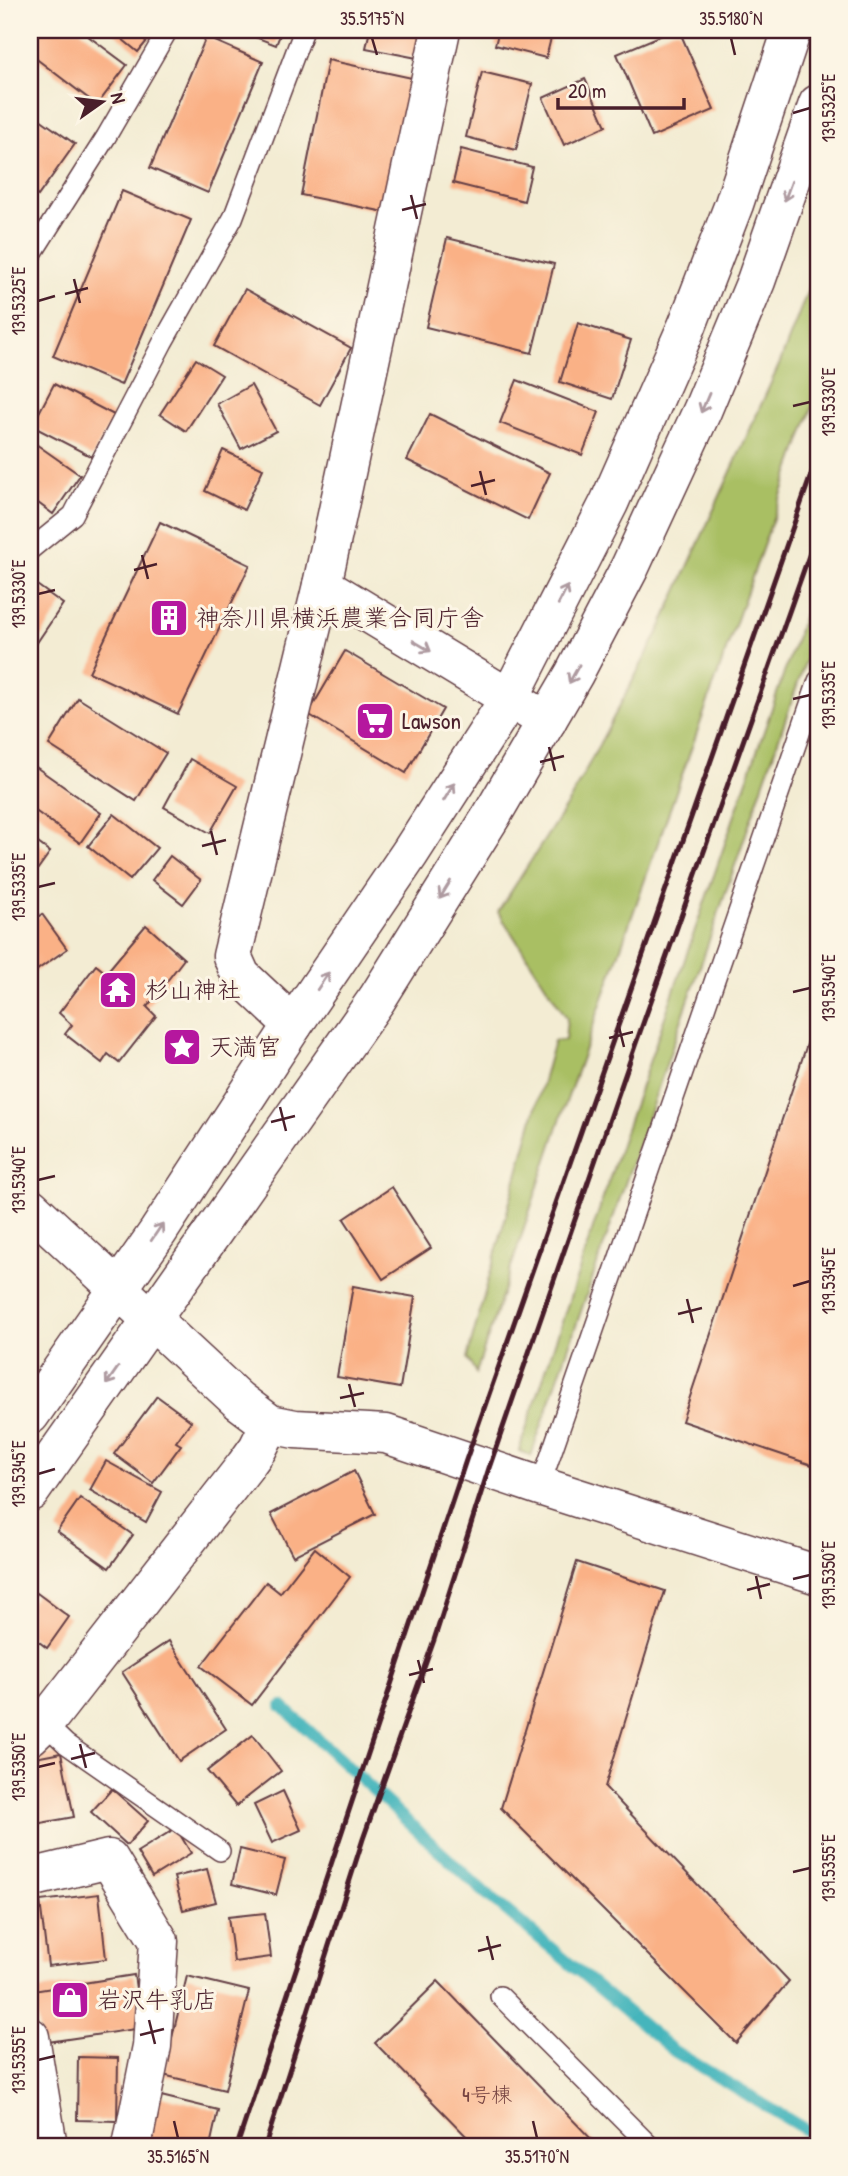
<svg xmlns="http://www.w3.org/2000/svg" width="848" height="2176" font-family="'Patrick Hand','Klee One',sans-serif">
<style>
.green{fill:#a9bf63;stroke:#7a6f47;stroke-width:2}
.lines{fill:none;stroke-linecap:round;stroke-linejoin:round}
.stream{stroke:#45b5bc;stroke-width:12}
.building{fill:#fab186}
.service-casing{stroke:#633e44;stroke-width:22}
.minor-casing{stroke:#633e44;stroke-width:41}
.tertiary-casing{stroke:#633e44;stroke-width:41}
.service{stroke:#fff;stroke-width:19}
.minor{stroke:#fff;stroke-width:38}
.tertiary{stroke:#fff;stroke-width:38}
.rail{stroke:#4a1f2b;stroke-width:5}
.oneway{stroke:#ae9aa0}
.ticks{fill:none;stroke:#4a1f2b;stroke-width:2.5}
.labels{text-anchor:middle;stroke-width:6;stroke-linejoin:round;paint-order:stroke}
.number-label{font-size:21px;fill:#764442}
.poi-label{font-size:24px;fill:#4a1f2b;stroke:#fcf5e5;text-anchor:start}
.neatline{fill:none;stroke:#4a1f2b;stroke-width:2.5}
.ticks-label{font-size:18px;text-anchor:middle;fill:#4a1f2b}
</style>
<rect width="100%" height="100%" fill="#fcf5e5"/>
<filter id="ink" filterUnits="userSpaceOnUse"><feTurbulence type="fractalNoise" baseFrequency=".0143" numOctaves="2"/><feDisplacementMap in="SourceGraphic" scale="14" xChannelSelector="R" yChannelSelector="G"/><feConvolveMatrix kernelMatrix="1 2 1 2 8 2 1 2 1" color-interpolation-filters="sRGB"/></filter>
<filter id="wash" filterUnits="userSpaceOnUse"><feTurbulence type="fractalNoise" baseFrequency=".00686" numOctaves="4" result="noise"/><feDisplacementMap in="SourceGraphic" scale="28" xChannelSelector="R" yChannelSelector="G"/><feGaussianBlur stdDeviation="1.57" result="paint"/><feColorMatrix in="noise" values="0 0 0 0 0 0 0 0 0 0 0 0 0 0 0 0 0 1.4 0 .05"/><feComposite in="paint" operator="in"/></filter>
<g filter="url(#wash)">
<rect width="100%" height="100%" fill="#f3ecd3"/>
<g class="green">
<polygon points="818,264 818,391 563,1111 476,1373 467,1358 554,1041 565,1040 567,1018 498,912 570,800 659,631 779,365"/>
<polygon points="818,575 818,625 531,1456 519,1451 625,1132"/>
</g>
<g class="lines">
<polyline class="stream" points="282,1706 483,1891 674,2051 818,2137"/>
</g>
<g id="blocks">
<g class="building">
<polygon points="30,30 80,30 127,65 97,105 30,54"/>
<polygon points="111,30 156,30 138,52"/>
<polygon points="237,30 282,30 276,45"/>
<polygon points="370,30 422,30 417,58 366,48"/>
<polygon points="499,30 553,30 546,58 495,45"/>
<polygon points="674,30 679,30 714,110 652,137 617,54"/>
<polygon points="206,37 263,62 208,193 150,168"/>
<polygon points="328,60 412,78 385,212 301,195"/>
<polygon points="482,72 532,84 516,150 466,137"/>
<polygon points="585,79 606,126 564,145 543,98"/>
<polygon points="30,112 75,144 38,196 30,190"/>
<polygon points="461,149 532,167 524,201 453,183"/>
<polygon points="122,191 191,220 121,385 53,356"/>
<polygon points="447,238 554,264 532,353 426,327"/>
<polygon points="245,289 351,348 320,405 214,346"/>
<polygon points="578,323 631,340 612,399 560,382"/>
<polygon points="196,359 222,375 186,431 160,414"/>
<polygon points="517,380 599,412 582,455 500,423"/>
<polygon points="54,384 114,415 92,457 32,426"/>
<polygon points="251,385 276,431 241,449 217,404"/>
<polygon points="430,414 550,473 528,520 407,460"/>
<polygon points="33,442 80,475 53,514 30,497 30,447"/>
<polygon points="223,450 263,469 244,510 205,491"/>
<polygon points="160,522 250,565 178,714 89,672"/>
<polygon points="30,580 63,604 30,653"/>
<polygon points="345,651 443,709 406,773 308,714"/>
<polygon points="78,698 166,753 136,801 49,745"/>
<polygon points="190,759 237,786 210,833 164,807"/>
<polygon points="33,765 101,813 80,843 30,807 30,770"/>
<polygon points="114,814 157,848 130,880 88,846"/>
<polygon points="30,837 50,852 30,880"/>
<polygon points="170,856 201,880 183,904 152,880"/>
<polygon points="42,914 67,949 30,975 30,923"/>
<polygon points="146,925 184,959 147,1007 156,1016 119,1063 108,1054 102,1063 65,1034 72,1025 59,1013 96,965 106,973"/>
<polygon points="818,1011 818,1467 682,1421"/>
<polygon points="392,1187 431,1248 383,1279 344,1219"/>
<polygon points="353,1286 415,1297 400,1388 337,1377"/>
<polygon points="157,1396 191,1421 176,1442 181,1445 153,1483 114,1454"/>
<polygon points="106,1461 162,1492 146,1522 90,1490"/>
<polygon points="354,1471 375,1514 293,1556 271,1514"/>
<polygon points="80,1498 133,1535 109,1568 57,1531"/>
<polygon points="315,1548 350,1577 252,1705 201,1666 266,1582 280,1593"/>
<polygon points="577,1562 665,1591 605,1787 789,1981 736,2043 501,1808"/>
<polygon points="37,1593 69,1617 47,1648 30,1635 30,1603"/>
<polygon points="169,1641 226,1729 179,1761 122,1672"/>
<polygon points="253,1735 281,1771 236,1806 207,1771"/>
<polygon points="61,1753 74,1817 30,1825 30,1759"/>
<polygon points="112,1789 148,1821 127,1845 91,1812"/>
<polygon points="283,1791 301,1830 272,1843 254,1805"/>
<polygon points="176,1828 191,1853 152,1877 137,1852"/>
<polygon points="240,1849 285,1860 276,1895 232,1884"/>
<polygon points="207,1869 216,1902 183,1910 174,1877"/>
<polygon points="99,1894 106,1959 48,1966 40,1901"/>
<polygon points="265,1913 271,1957 234,1962 228,1917"/>
<polygon points="134,1975 142,2028 41,2043 33,1991"/>
<polygon points="187,1976 249,1991 225,2090 163,2075"/>
<polygon points="438,1981 598,2146 476,2146 375,2043"/>
<polygon points="78,2057 118,2058 117,2121 77,2120"/>
<polygon points="157,2095 218,2110 210,2146 145,2146"/>
</g>
</g>
</g>
<g filter="url(#ink)">
<use href="#blocks" fill-opacity="0" stroke="#633e44" stroke-width="2"/>
<g class="lines">
<g class="service-casing">
<g id="service">
<polyline points="30,257 106,137 168,30"/>
<polyline points="30,550 73,515 163,342 233,218 304,30"/>
<polyline points="540,1486 818,681"/>
<polyline points="44,1723 66,1744 220,1851"/>
<polyline points="500,1996 650,2146"/>
</g>
</g>
<g class="minor-casing">
<g id="minor">
<polyline points="322,585 547,721"/>
<polyline points="30,1878 109,1859 159,1941 152,2046 132,2146"/>
<polyline points="30,2037 48,2146"/>
</g>
</g>
<g class="tertiary-casing">
<g id="tertiary">
<polyline points="293,1025 241,976 232,956 322,585 441,30"/>
<polyline points="30,1207 238,1400 270,1424 295,1429 386,1434 540,1486 818,1575"/>
<polyline points="30,1415 158,1232 293,1025 410,853 509,699 609,503 687,326 734,204 792,30"/>
<polyline points="30,1492 377,999 492,815 574,674 630,567 702,411 756,281 818,104"/>
<polyline points="30,1736 48,1719 245,1466 258,1448 270,1424"/>
</g>
</g>
<use href="#service" class="service"/>
<use href="#minor" class="minor"/>
<use href="#tertiary" class="tertiary"/>
<g class="rail">
<polyline points="237,2146 466,1460 818,455"/>
<polyline points="265,2146 363,1839 434,1640 489,1468 635,1046 818,530"/>
</g>
</g>
<defs><path id="oneway-shaft" d="M-6 0H5M1.5-3L5.5 0L1.5 3" fill="none" stroke-width="1.6" stroke-linecap="round" stroke-linejoin="round" transform="scale(1.75)"/></defs>
<g class="oneway">
<use href="#oneway-shaft" transform="translate(788 191) rotate(110)"/>
<use href="#oneway-shaft" transform="translate(705 403) rotate(113)"/>
<use href="#oneway-shaft" transform="translate(563 595) rotate(-63)"/>
<use href="#oneway-shaft" transform="translate(422 646) rotate(31)"/>
<use href="#oneway-shaft" transform="translate(574 674) rotate(119)"/>
<use href="#oneway-shaft" transform="translate(449 792) rotate(-58)"/>
<use href="#oneway-shaft" transform="translate(445 890) rotate(122)"/>
<use href="#oneway-shaft" transform="translate(323 981) rotate(-56)"/>
<use href="#oneway-shaft" transform="translate(157 1232) rotate(-56)"/>
<use href="#oneway-shaft" transform="translate(112 1376) rotate(125)"/>
</g>
</g>
<path class="ticks" d="M372 38 377 55M731 38 735 55M793 113 810 108M411 195 417 219M402 210 426 204M74 279 80 303M65 294 88 288M38 301 55 296M793 406 810 402M480 471 486 495M471 486 495 480M142 555 148 579M134 570 157 564M38 594 55 590M793 699 810 695M549 747 555 771M540 762 564 756M211 831 217 855M202 846 226 840M38 887 55 883M793 992 810 988M618 1023 624 1047M609 1038 633 1032M280 1107 286 1131M271 1122 295 1116M38 1180 55 1176M793 1286 810 1281M687 1299 693 1323M678 1314 702 1308M349 1384 355 1407M340 1398 364 1393M38 1474 55 1469M756 1576 761 1599M793 1579 810 1575M747 1590 770 1584M418 1660 424 1683M409 1675 433 1669M80 1744 86 1768M71 1759 95 1753M38 1767 55 1763M793 1872 810 1868M487 1936 493 1960M478 1951 501 1945M149 2020 155 2044M140 2035 164 2029M38 2060 55 2056M174 2121 178 2138M533 2121 537 2138"/>
<defs>
<g id="building-square" transform="scale(2.0125)"><rect x="-9" y="-9" width="18" height="18" rx="4" fill="#b5179e" stroke="#fcf5e5"/><path d="M-4-6H4V6H1V3H-1V6H-4ZM-2.5-4.3h1.7v1.8h-1.7ZM.8-4.3h1.7v1.8H.8ZM-2.5-1h1.7V.8h-1.7ZM.8-1h1.7V.8H.8Z" fill="#fff"/></g>
<g id="supermarket-square" transform="scale(2.0125)"><rect x="-9" y="-9" width="18" height="18" rx="4" fill="#b5179e" stroke="#fcf5e5"/><path d="M-6-5.5h2.5l.6 2H6L4.5 2H-2.5L-4.4-4H-6ZM-1.5 3.2a1.3 1.3 0 1 0 .1 0ZM3 3.2a1.3 1.3 0 1 0 .1 0Z" fill="#fff"/></g>
<g id="temple-square" transform="scale(2.0125)"><rect x="-9" y="-9" width="18" height="18" rx="4" fill="#b5179e" stroke="#fcf5e5"/><path d="M0-6L5-2H3V0L6.5 2.5H4V6H1.5V3h-3V6H-4V2.5H-6.5L-3 0V-2H-5Z" fill="#fff"/></g>
<g id="sight-square" transform="scale(2.0125)"><rect x="-9" y="-9" width="18" height="18" rx="4" fill="#b5179e" stroke="#fcf5e5"/><path d="M0-6L1.8-2.2L6-1.7L2.9 1.2L3.7 5.4L0 3.3L-3.7 5.4L-2.9 1.2L-6-1.7L-1.8-2.2Z" fill="#fff"/></g>
<g id="shop-square" transform="scale(2.0125)"><rect x="-9" y="-9" width="18" height="18" rx="4" fill="#b5179e" stroke="#fcf5e5"/><path d="M-5-2.5h2.3a2.7 3.5 0 0 1 5.4 0H5L5.5 6h-11ZM-1.5-2.5h3a1.5 2.3 0 0 0-3 0Z" fill="#fff"/></g>
</defs>
<g fill-rule="evenodd">
<use href="#building-square" x="169" y="618"/>
<use href="#supermarket-square" x="375" y="721"/>
<use href="#temple-square" x="118" y="990"/>
<use href="#sight-square" x="182" y="1047"/>
<use href="#shop-square" x="70" y="2000"/>
</g>
<g class="labels">
<g class="number-label">
<text x="487" y="2102">4号棟</text>
</g>
<g class="poi-label">
<text x="196" y="626">神奈川県横浜農業合同庁舎</text>
<text x="402" y="729">Lawson</text>
<text x="145" y="998">杉山神社</text>
<text x="209" y="1055">天満宮</text>
<text x="97" y="2008">岩沢牛乳店</text>
</g>
</g>
<rect width="848" height="2176" fill="none" stroke="#fcf5e5" stroke-width="77"/>
<g transform="translate(102 102) rotate(76)" stroke="#fcf5e5" stroke-width="5" paint-order="stroke">
<path d="M0-5L12 26L0 18L-12 26Z" fill="#4a1f2b"/>
<text y="-10" font-size="19" font-weight="bold" text-anchor="middle" fill="#4a1f2b">N</text>
</g>
<path d="M558 98v10h126v-10" fill="none" stroke="#4a1f2b" stroke-width="3.5"/>
<text x="568" y="98" font-size="21" fill="#4a1f2b" stroke="#fcf5e5" stroke-width="5" paint-order="stroke">20 m</text>
<rect x="38" y="38" width="772" height="2100" class="neatline"/>
<g class="ticks-label">
<text x="372" y="25">35.5175°N</text>
<text x="731" y="25">35.5180°N</text>
<text transform="translate(829 108) rotate(-90)" y="6">139.5325°E</text>
<text transform="translate(19 301) rotate(-90)" y="6">139.5325°E</text>
<text transform="translate(829 402) rotate(-90)" y="6">139.5330°E</text>
<text transform="translate(19 594) rotate(-90)" y="6">139.5330°E</text>
<text transform="translate(829 695) rotate(-90)" y="6">139.5335°E</text>
<text transform="translate(19 887) rotate(-90)" y="6">139.5335°E</text>
<text transform="translate(829 988) rotate(-90)" y="6">139.5340°E</text>
<text transform="translate(19 1180) rotate(-90)" y="6">139.5340°E</text>
<text transform="translate(829 1281) rotate(-90)" y="6">139.5345°E</text>
<text transform="translate(19 1474) rotate(-90)" y="6">139.5345°E</text>
<text transform="translate(829 1575) rotate(-90)" y="6">139.5350°E</text>
<text transform="translate(19 1767) rotate(-90)" y="6">139.5350°E</text>
<text transform="translate(829 1868) rotate(-90)" y="6">139.5355°E</text>
<text transform="translate(19 2060) rotate(-90)" y="6">139.5355°E</text>
<text x="178" y="2163">35.5165°N</text>
<text x="537" y="2163">35.5170°N</text>
</g>
</svg>
